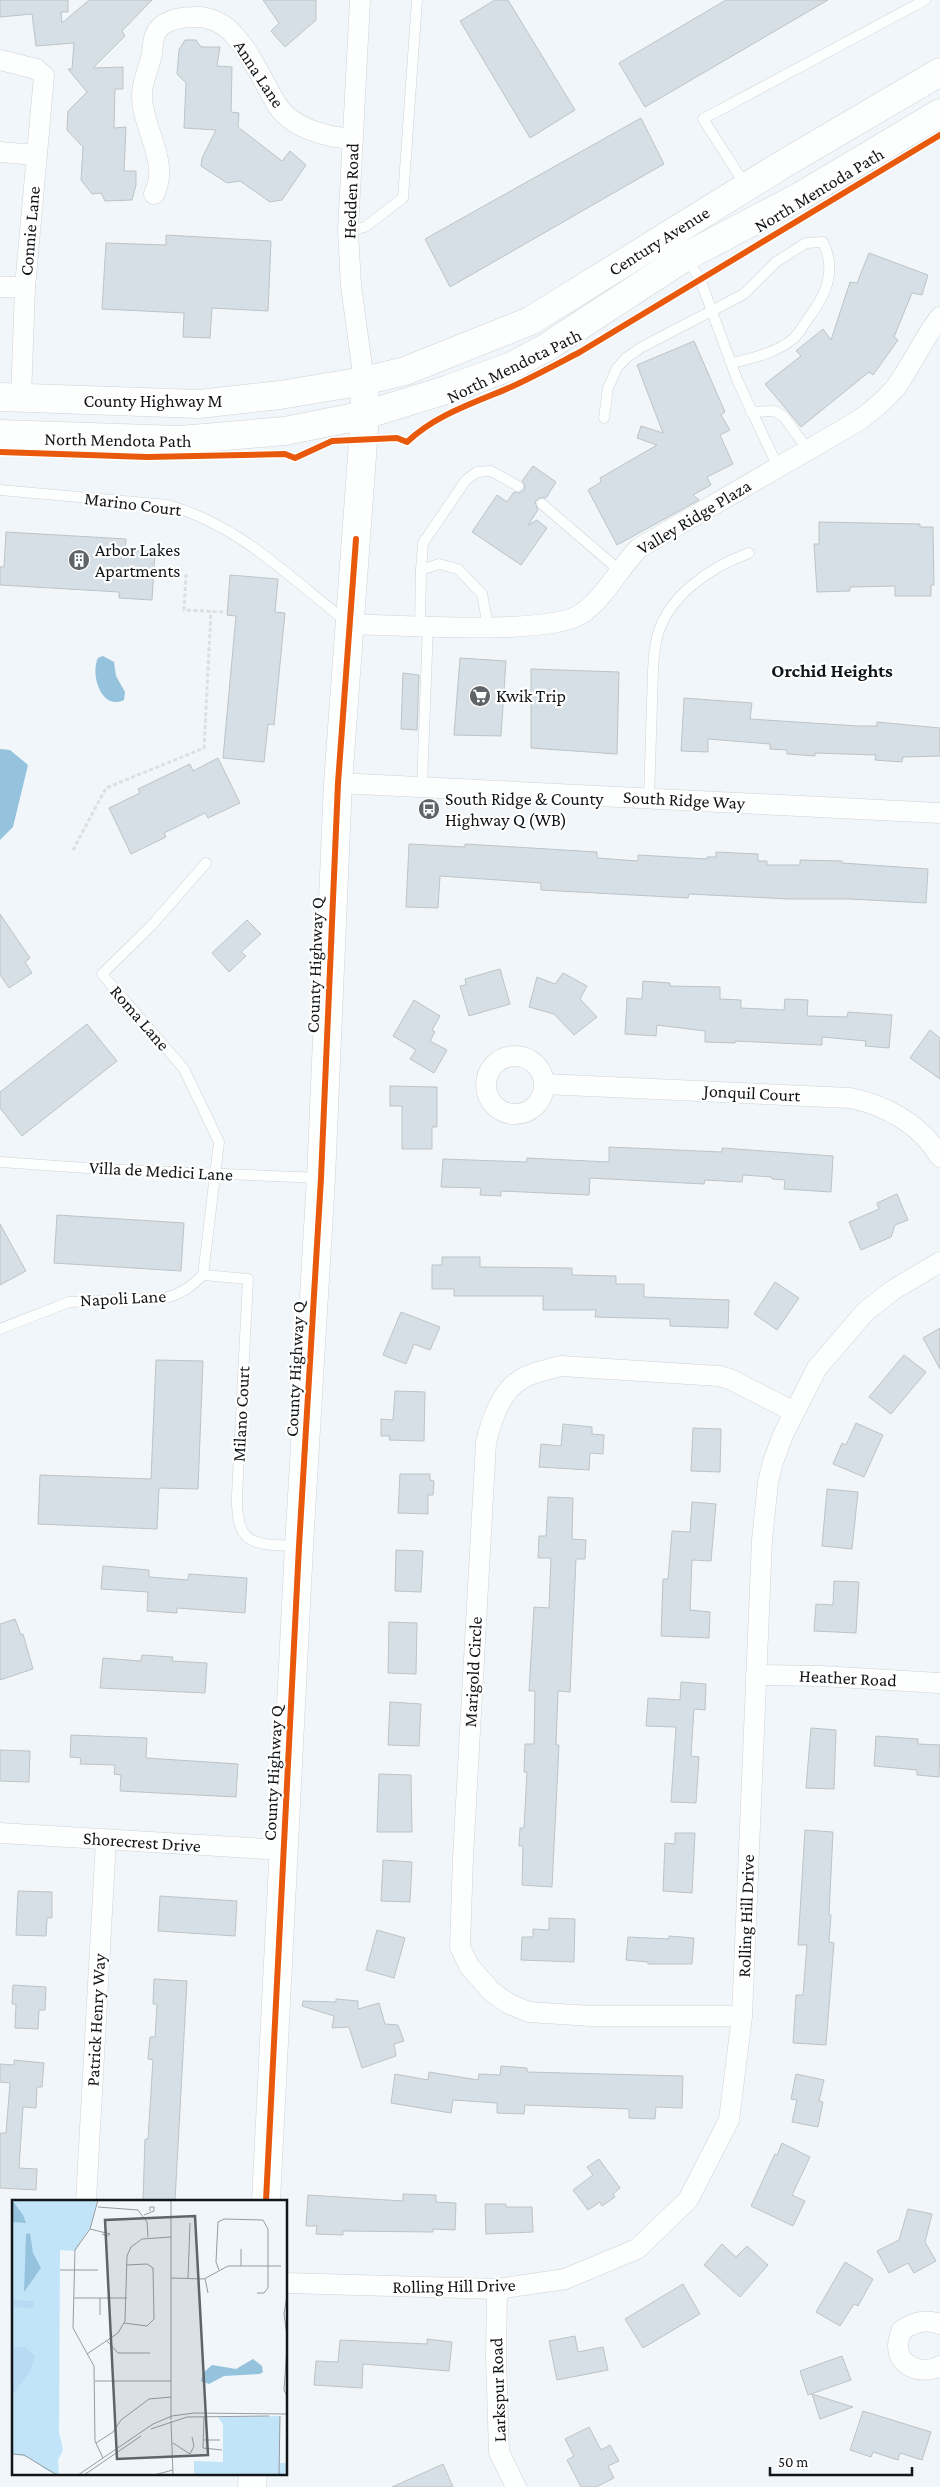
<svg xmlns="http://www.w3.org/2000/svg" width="940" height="2487" font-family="'Crimson Pro',serif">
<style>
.water{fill:#95c2dd}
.building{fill:#d5dfe5;stroke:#bec3c6}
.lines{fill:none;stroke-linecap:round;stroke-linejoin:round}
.lane-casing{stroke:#ced3d6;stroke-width:11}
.street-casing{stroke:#ced3d6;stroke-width:21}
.secondary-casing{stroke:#ced3d6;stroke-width:29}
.path{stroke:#dddfe0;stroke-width:3;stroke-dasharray:4 2.5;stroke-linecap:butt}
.lane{stroke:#fdfefe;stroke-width:10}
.street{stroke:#fdfefe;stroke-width:20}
.secondary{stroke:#fdfefe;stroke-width:28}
.cycleway-casing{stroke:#fff;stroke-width:9}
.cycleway{stroke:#e8590c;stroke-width:6}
.labels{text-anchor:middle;stroke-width:4.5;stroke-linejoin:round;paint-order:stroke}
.street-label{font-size:18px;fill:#131619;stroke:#fff}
.poi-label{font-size:18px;fill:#131619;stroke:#fff;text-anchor:start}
.neighbourhood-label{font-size:19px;font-weight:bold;fill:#131619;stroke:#fff}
.inset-road{fill:none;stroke:#989ca0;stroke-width:1}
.view{fill:#606468;fill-opacity:0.15;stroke:#606468;stroke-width:2.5}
.inset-edge{fill:none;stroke:#131619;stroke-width:2.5}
</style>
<rect width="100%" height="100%" fill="#f0f6fa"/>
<g class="water">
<path d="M103 656 114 662 116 676 125 692 124 700C101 711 90 674 98 658Z"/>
<polygon points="0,749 10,750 28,765 13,827 0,840"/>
</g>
<g class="building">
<polygon points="0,0 68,0 68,12 61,12 62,23 89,0 152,0 122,31 125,36 93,68 123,67 123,89 115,89 114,128 126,127 124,171 136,171 136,185 132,200 105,201 101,193 92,194 81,180 83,147 67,130 68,111 87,92 68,69 72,69 74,43 36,46 32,14 0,17"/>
<polygon points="263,0 316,0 316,20 285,47 271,31 279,23"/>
<polygon points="495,0 508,0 575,110 530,138 460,21"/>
<polygon points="726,0 828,0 645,107 619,63"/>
<polygon points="185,40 196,40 201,47 220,47 217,66 232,67 231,112 239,113 238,127 282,161 290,151 306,165 282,200 270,202 240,181 227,183 201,166 202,158 216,130 184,128 186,83 177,74 179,50"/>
<polygon points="641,118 664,164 450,287 425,239"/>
<polygon points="166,235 271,241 268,311 212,308 210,338 183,337 184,313 102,309 106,243 166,245"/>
<polygon points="869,253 928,275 922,295 912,293 894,337 898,340 873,375 869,372 801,427 765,384 801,356 796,351 823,329 831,340 850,282 857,283"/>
<polygon points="694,341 725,412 721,415 730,430 720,435 733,464 707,477 711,485 693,495 699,500 617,545 588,490 601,482 600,478 657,445 637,438 641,426 663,433 637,365"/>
<polygon points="533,466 556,482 546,498 539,498 535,502 538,510 528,525 537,520 547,528 521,565 472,532 497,495 507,502 514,492 519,493 524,490 525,485 522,481"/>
<polygon points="819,522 920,524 920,527 933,527 934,585 931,585 931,596 895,596 895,586 850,587 850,591 817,592 814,544 819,544"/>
<polygon points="6,532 126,539 125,550 155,552 152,600 119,598 119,592 0,585 0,567 4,567"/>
<polygon points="230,575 278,579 275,612 285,613 274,725 268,724 264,762 223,758 236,616 227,615"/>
<polygon points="460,658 506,661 501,736 454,735"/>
<polygon points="531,669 619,672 617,754 531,748"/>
<polygon points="403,673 419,675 417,730 401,729"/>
<polygon points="684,698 752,703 750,719 858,726 877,726 877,722 940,728 940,756 903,757 902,762 875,760 876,755 815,753 815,756 787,754 787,750 770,749 770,744 708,739 708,752 681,751"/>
<polygon points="218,758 240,803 208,818 205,813 164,833 166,837 131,854 109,808 140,793 138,789 190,764 193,771"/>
<polygon points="409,844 465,847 465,844 597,852 597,858 638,861 638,855 707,859 707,857 716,857 716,852 758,854 758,861 767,861 767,865 800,865 800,860 842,861 842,863 928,869 926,903 850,899 789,899 689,894 688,898 541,890 541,883 440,876 438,908 406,907"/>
<polygon points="0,914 30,958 25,962 32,973 9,988 0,975"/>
<polygon points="247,920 261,934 241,952 246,956 229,972 212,953"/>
<polygon points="500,969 510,1004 469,1016 460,986 466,985 465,979"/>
<polygon points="563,973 587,986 580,999 597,1017 574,1035 554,1014 529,1007 537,977 555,984"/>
<polygon points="643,981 670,983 670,986 720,987 720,999 741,1000 741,1008 784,1010 785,999 808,1000 807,1016 847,1017 848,1012 892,1015 889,1048 865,1046 866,1041 822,1037 822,1045 735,1041 735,1043 705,1042 705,1031 657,1025 656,1036 625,1034 627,998 642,999"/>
<polygon points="414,1000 440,1016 432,1030 435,1032 430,1041 447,1050 434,1073 410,1059 416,1050 393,1036"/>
<polygon points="87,1024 117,1061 22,1136 0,1108 0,1092"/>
<polygon points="930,1030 940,1038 940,1079 910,1058"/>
<polygon points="390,1086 437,1087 437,1127 432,1127 432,1149 402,1149 402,1106 390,1106"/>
<polygon points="609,1147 722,1152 722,1148 833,1156 831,1192 784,1189 785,1180 772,1179 772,1177 743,1175 742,1182 705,1180 704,1184 590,1178 589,1195 501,1191 501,1196 480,1195 481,1188 441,1187 443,1159 527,1162 527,1158 609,1162"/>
<polygon points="897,1194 908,1220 895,1225 891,1237 861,1250 849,1222 879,1209 877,1203"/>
<polygon points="57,1215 184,1223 181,1271 54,1263"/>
<polygon points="0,1224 26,1271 0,1285"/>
<polygon points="442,1257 480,1257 480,1267 572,1268 572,1275 616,1276 616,1284 644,1284 644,1297 729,1300 728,1328 670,1326 670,1319 595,1317 596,1310 543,1310 543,1296 454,1296 454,1289 432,1289 432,1265 442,1265"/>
<polygon points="775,1282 799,1298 777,1330 754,1314"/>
<polygon points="401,1312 440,1327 430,1350 414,1344 406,1364 383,1355"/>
<polygon points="940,1328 940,1369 923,1338"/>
<polygon points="904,1355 926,1372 891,1414 869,1397"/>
<polygon points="156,1360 203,1361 198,1489 159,1488 157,1529 38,1524 40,1475 151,1479"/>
<polygon points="395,1391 425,1392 424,1441 389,1440 390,1436 381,1436 381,1419 393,1420"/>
<polygon points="856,1423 883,1435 864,1477 833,1464 842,1443 846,1445"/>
<polygon points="563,1424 592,1427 592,1434 604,1435 603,1454 590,1453 589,1470 539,1467 541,1444 561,1446"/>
<polygon points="693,1428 721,1429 720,1472 691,1471"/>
<polygon points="400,1474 430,1474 430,1480 434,1481 433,1495 428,1495 428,1514 398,1513"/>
<polygon points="827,1489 858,1492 852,1549 822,1546"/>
<polygon points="548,1497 573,1498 572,1539 586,1540 585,1559 576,1559 570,1692 558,1691 556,1745 559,1745 552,1887 522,1885 523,1846 519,1846 520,1828 524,1828 527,1772 524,1772 525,1744 534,1744 535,1691 529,1691 534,1607 549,1608 551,1558 538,1558 539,1536 546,1536"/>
<polygon points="692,1502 716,1504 711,1561 692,1560 690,1610 710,1612 709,1638 661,1636 663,1579 668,1579 672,1531 690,1532"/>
<polygon points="396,1550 423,1551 421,1592 395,1591"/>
<polygon points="103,1566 149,1570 149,1577 188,1580 189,1574 247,1578 245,1613 177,1608 177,1613 147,1611 148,1592 101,1589"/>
<polygon points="834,1581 859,1582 856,1633 814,1631 816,1604 833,1605"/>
<polygon points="15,1619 21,1635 23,1634 33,1669 0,1680 0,1624"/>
<polygon points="389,1622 417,1623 416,1674 388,1673"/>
<polygon points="142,1655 173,1657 172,1661 207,1663 205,1693 100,1688 103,1658 141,1661"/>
<polygon points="681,1682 706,1684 705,1710 694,1709 691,1756 699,1757 696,1803 671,1802 676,1727 646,1726 648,1698 680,1700"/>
<polygon points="390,1702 421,1704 419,1746 388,1745"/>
<polygon points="811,1728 836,1730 834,1789 806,1788"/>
<polygon points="71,1735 147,1738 146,1758 238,1764 236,1797 120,1791 121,1775 114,1774 115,1765 80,1764 81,1758 70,1757"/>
<polygon points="876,1736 918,1739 918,1744 940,1745 939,1777 917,1775 917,1770 874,1766"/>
<polygon points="0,1750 30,1751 29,1782 0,1781"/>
<polygon points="379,1774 411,1775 412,1832 377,1832"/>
<polygon points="805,1830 833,1832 829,1915 831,1915 829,1942 834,1943 826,2045 793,2043 796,1995 803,1995 807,1945 798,1945"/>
<polygon points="675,1833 695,1833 692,1893 663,1891 665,1843 675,1844"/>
<polygon points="383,1860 412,1862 410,1902 381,1901"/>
<polygon points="18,1891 52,1892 52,1918 47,1918 46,1936 16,1935"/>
<polygon points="160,1896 237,1901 235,1936 158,1931"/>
<polygon points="549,1918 575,1919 574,1962 521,1960 522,1937 533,1937 533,1929 549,1930"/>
<polygon points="377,1930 405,1938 394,1978 366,1970"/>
<polygon points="669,1936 694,1938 692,1964 648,1964 648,1962 626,1960 628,1937 669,1939"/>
<polygon points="154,1979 187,1981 175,2201 143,2201 145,2139 148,2139 153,2060 148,2059 150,2037 155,2037 157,2004 153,2004"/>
<polygon points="13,1985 46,1987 45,2010 39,2010 38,2029 15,2028 16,2004 12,2004"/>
<polygon points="336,1999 358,2001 358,2009 379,2003 385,2024 398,2025 404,2041 394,2044 396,2056 362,2068 349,2027 332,2028 334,2016 302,2006 303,2001 336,2002"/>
<polygon points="14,2060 44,2063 42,2087 37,2087 36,2108 23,2107 19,2168 37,2169 36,2190 0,2188 0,2133 6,2133 10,2083 0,2082 0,2064 14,2065"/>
<polygon points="501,2066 527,2068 527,2072 683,2076 682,2108 656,2107 655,2119 629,2118 629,2109 525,2105 524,2114 497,2113 497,2103 453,2100 451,2113 391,2103 395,2074 428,2080 429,2072 478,2080 479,2074 500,2075"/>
<polygon points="796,2074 824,2080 819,2101 823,2102 818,2127 792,2122 797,2100 791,2099"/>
<polygon points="782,2143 810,2157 792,2195 805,2201 793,2226 751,2206 775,2154 777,2155"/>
<polygon points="599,2159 620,2188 613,2194 615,2197 602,2206 600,2202 588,2210 573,2190 593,2175 587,2167"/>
<polygon points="403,2194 436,2195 436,2202 456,2203 455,2230 433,2229 433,2232 343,2231 343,2235 316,2234 317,2226 306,2226 308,2195 403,2201"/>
<polygon points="485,2204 506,2204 506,2207 532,2207 533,2232 486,2234"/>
<polygon points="908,2209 932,2214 925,2242 936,2261 914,2273 908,2263 889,2273 877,2251 899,2240"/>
<polygon points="722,2244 736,2257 747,2246 768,2265 740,2297 704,2265"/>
<polygon points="845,2262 873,2279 858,2306 854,2304 840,2326 816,2312"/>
<polygon points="683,2284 700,2314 643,2348 625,2319"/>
<polygon points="575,2336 578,2352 603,2347 608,2370 557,2380 549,2341"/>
<polygon points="427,2339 452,2342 449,2371 363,2364 362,2388 314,2385 316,2361 338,2362 340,2340 427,2344"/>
<polygon points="842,2356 851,2380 808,2395 800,2371"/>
<polygon points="812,2394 853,2407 820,2419"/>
<polygon points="863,2411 931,2432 922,2460 900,2453 898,2460 873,2452 871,2457 850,2450"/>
<polygon points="589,2427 601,2450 610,2445 619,2461 608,2466 614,2478 596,2487 581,2487 567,2460 574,2456 565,2439"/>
<polygon points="443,2464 453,2487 392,2487"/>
</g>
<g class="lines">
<g class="lane-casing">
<g id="lane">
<polyline points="746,186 703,119 925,0"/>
<polyline points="348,231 365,227 403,198 417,0"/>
<polyline points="686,258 700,279 738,382 778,467"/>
<polyline points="751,412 775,411 784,417 808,450"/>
<path d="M604 418 608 388 617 368 626 358 642 347 744 294 776 262 806 243 823 242C837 271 826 296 807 320 803 326 799 334 793 339 776 353 752 358 732 363"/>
<path d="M0 490 168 505C241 526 289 577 347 622"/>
<polyline points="542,504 619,570"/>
<polyline points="421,570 423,543 466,480 477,472 491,471 518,486"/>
<polyline points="420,625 421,570 439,564 458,569 482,594 488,626"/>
<polyline points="422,786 428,625"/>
<path d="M649 798C650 766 651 735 652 703 653 683 652 662 656 642 664 598 710 567 749 553"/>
<polyline points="0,1162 101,1169 320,1178"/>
<path d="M203 1275 248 1279 237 1495C236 1547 253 1544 298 1546"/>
<path d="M0 1329 69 1302 165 1298C181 1294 191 1287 203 1275L219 1142 184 1069 102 974 151 926 206 863"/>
</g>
</g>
<g class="street-casing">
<g id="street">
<polyline points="360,0 348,231 351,286 364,381"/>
<polyline points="0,60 36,69 44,76 25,287 21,398"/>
<polyline points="0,152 35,155"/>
<path d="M154 194C171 162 141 127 142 94 142 81 150 66 152 53 153 47 153 40 155 35 161 20 181 17 195 17 210 16 225 24 234 35 253 56 262 80 276 103 290 128 326 137 353 139"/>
<polyline points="0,287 25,287"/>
<path d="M350 624C396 625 547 636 581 614 604 599 619 568 639 548L858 421C872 411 885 400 896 387 912 365 923 339 940 317"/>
<polyline points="338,783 940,813"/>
<circle cx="515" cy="1085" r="29"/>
<path d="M544 1084 850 1098C885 1105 921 1124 940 1157"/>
<polyline points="756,1675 821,1676 940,1683"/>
<polyline points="0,1833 284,1850"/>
<path d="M742 2016H591L529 2012 509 2004 492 1992 469 1966 460 1947 463 1857 486 1443C490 1425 500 1394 516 1383 528 1373 546 1370 561 1366L719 1376 730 1379 794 1412"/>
<polyline points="86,2201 106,1840"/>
<polyline points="286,2283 497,2289 565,2279 637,2249 688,2200 729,2120 742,2016 762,1540 768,1482 773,1462 783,1435 817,1368 866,1311 893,1290 940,1262"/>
<polyline points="497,2289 496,2357 499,2452 516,2487"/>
<path d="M940 2324C925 2319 915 2322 902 2330 900 2335 898 2341 898 2346 898 2368 924 2375 940 2366"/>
</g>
</g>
<g class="secondary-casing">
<g id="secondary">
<polyline points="0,397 199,404 280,395 364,381 405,371 530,321 780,166 940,72"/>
<polyline points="0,434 180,440 285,431 365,415 449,389 512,366 547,347 685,257 799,197 940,113"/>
<polyline points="266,2201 299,1546 321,1178 338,783 365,415 364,381"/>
<polyline points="252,2487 253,2473"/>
</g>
</g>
<g class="path">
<polyline points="186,574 184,610 223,612"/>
<polyline points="73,850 106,788 204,748 211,611"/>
</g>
<use href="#lane" class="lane"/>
<use href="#street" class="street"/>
<use href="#secondary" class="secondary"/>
<g class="cycleway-casing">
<g id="cycleway">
<path d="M0 452 147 457 285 454 295 458 332 441 397 438 407 442C437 414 474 403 511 387 535 376 557 364 580 352L940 135"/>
<polyline points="266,2201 299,1546 321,1178 338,783 356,539"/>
</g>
</g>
<use href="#cycleway" class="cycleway"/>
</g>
<defs>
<g id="building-disc" transform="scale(1.125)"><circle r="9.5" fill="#606468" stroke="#fff"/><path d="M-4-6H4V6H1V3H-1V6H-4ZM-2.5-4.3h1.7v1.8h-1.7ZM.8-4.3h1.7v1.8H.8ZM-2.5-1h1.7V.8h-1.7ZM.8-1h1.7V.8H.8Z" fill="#fff"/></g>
<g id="supermarket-disc" transform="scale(1.125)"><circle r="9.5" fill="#606468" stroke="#fff"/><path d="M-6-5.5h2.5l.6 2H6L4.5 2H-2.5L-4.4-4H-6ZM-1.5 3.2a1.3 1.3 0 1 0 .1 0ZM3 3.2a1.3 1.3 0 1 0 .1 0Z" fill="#fff"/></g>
<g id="bus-disc" transform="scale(1.125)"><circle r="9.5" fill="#606468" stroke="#fff"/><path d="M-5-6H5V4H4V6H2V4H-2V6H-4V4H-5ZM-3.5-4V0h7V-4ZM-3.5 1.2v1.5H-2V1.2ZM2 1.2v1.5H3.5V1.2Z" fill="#fff"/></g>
</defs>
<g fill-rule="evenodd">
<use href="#building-disc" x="79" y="560"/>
<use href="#supermarket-disc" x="480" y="696"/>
<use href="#bus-disc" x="429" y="809"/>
</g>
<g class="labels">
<g class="street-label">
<text transform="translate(259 74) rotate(57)" y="6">Anna Lane</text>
<text transform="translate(819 190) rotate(-31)" y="6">North Mentoda Path</text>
<text transform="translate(351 191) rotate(-88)" y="6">Hedden Road</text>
<text transform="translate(30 231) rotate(-85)" y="6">Connie Lane</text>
<text transform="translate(659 241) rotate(-32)" y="6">Century Avenue</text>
<text transform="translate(514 366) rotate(-26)" y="6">North Mendota Path</text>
<text x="153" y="407">County Highway M</text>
<text transform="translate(118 440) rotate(1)" y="6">North Mendota Path</text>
<text transform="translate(133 504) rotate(7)" y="6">Marino Court</text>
<text transform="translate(694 517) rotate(-31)" y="6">Valley Ridge Plaza</text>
<text transform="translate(684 800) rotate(3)" y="6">South Ridge Way</text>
<text transform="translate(315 965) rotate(-88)" y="6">County Highway Q</text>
<text transform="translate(140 1018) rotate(49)" y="6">Roma Lane</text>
<text transform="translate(752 1093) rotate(3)" y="6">Jonquil Court</text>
<text transform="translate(161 1171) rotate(3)" y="6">Villa de Medici Lane</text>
<text transform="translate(123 1298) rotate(-3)" y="6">Napoli Lane</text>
<text transform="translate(295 1369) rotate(-87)" y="6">County Highway Q</text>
<text transform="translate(241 1414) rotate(-87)" y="6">Milano Court</text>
<text transform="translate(473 1672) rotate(-87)" y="6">Marigold Circle</text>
<text transform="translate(848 1678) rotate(3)" y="6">Heather Road</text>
<text transform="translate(273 1773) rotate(-87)" y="6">County Highway Q</text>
<text transform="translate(142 1842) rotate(4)" y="6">Shorecrest Drive</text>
<text transform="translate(746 1916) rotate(-88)" y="6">Rolling Hill Drive</text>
<text transform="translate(96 2020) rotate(-87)" y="6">Patrick Henry Way</text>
<text transform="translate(454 2286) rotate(-1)" y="6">Rolling Hill Drive</text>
<text transform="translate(498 2390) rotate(-92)" y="6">Larkspur Road</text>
</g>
<g class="poi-label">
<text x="95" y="556">Arbor Lakes<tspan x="95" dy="21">Apartments</tspan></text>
<text x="496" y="702">Kwik Trip</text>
<text x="445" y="805">South Ridge &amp; County<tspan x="445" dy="21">Highway Q (WB)</tspan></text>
</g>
<g class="neighbourhood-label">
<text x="832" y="677">Orchid Heights</text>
</g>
</g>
<g transform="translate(12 2200)">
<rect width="275" height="275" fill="#f0f6fa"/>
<path d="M0 0H86L79 26 63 51 48 50 47 232 51 250 46 260 47 275 36 271 16 257 0 254ZM268 216V263H275V275H182V261L211 262V225L206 217Z" fill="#c2e4f9"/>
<path d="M0 100 21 101 22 108 0 107ZM0 147H13L23 156 18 171 0 195Z" fill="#b6dbf2"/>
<path d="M0 0 11 15 14 23 0 22ZM18 33 21 53 29 68 12 92 14 34ZM241 159 250 166 251 172 248 174 212 176 197 184 189 181 191 173 200 165 224 169Z" fill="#95c2dd"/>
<path class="inset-road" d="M86 0 78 29 63 50 61 128 82 166 83 241 91 258M86 7 126 10 135 22 136 37M132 15 142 11V7H138V11M78 29 98 34 95 36 90 34M229 49V66M48 70H86M207 70 204 62 206 22 212 19 251 20 256 29V88L252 93H245M159 78 192 79 216 66H269M176 78 178 23M193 78 196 93M275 96 272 114 275 136M62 98H115M88 115V98M112 123 135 126 142 119 141 68 135 64 114 65M95 141 106 153H138M275 148 272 190 275 196M75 154 106 133 113 121 115 56 119 47 130 39 159 37M83 181H159M192 217 191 248 210 250M159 220V0M159 221 161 275M139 229 175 217 257 216M192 240H208M84 243 101 232 109 220 137 199 159 197M161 243 178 254 182 246 180 237M0 254 12 255 45 275M66 275 141 224 160 216 182 213 275 214M72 275 129 236M142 275 161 270M267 275 268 216"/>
<path class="view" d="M183 16 196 255 105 259 93 20Z"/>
<rect width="275" height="275" class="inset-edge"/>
</g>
<path d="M770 2467v8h142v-8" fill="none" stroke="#131619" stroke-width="2.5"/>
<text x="778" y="2467" font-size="15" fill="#131619" stroke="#ffffff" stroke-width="4" paint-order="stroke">50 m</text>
</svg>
